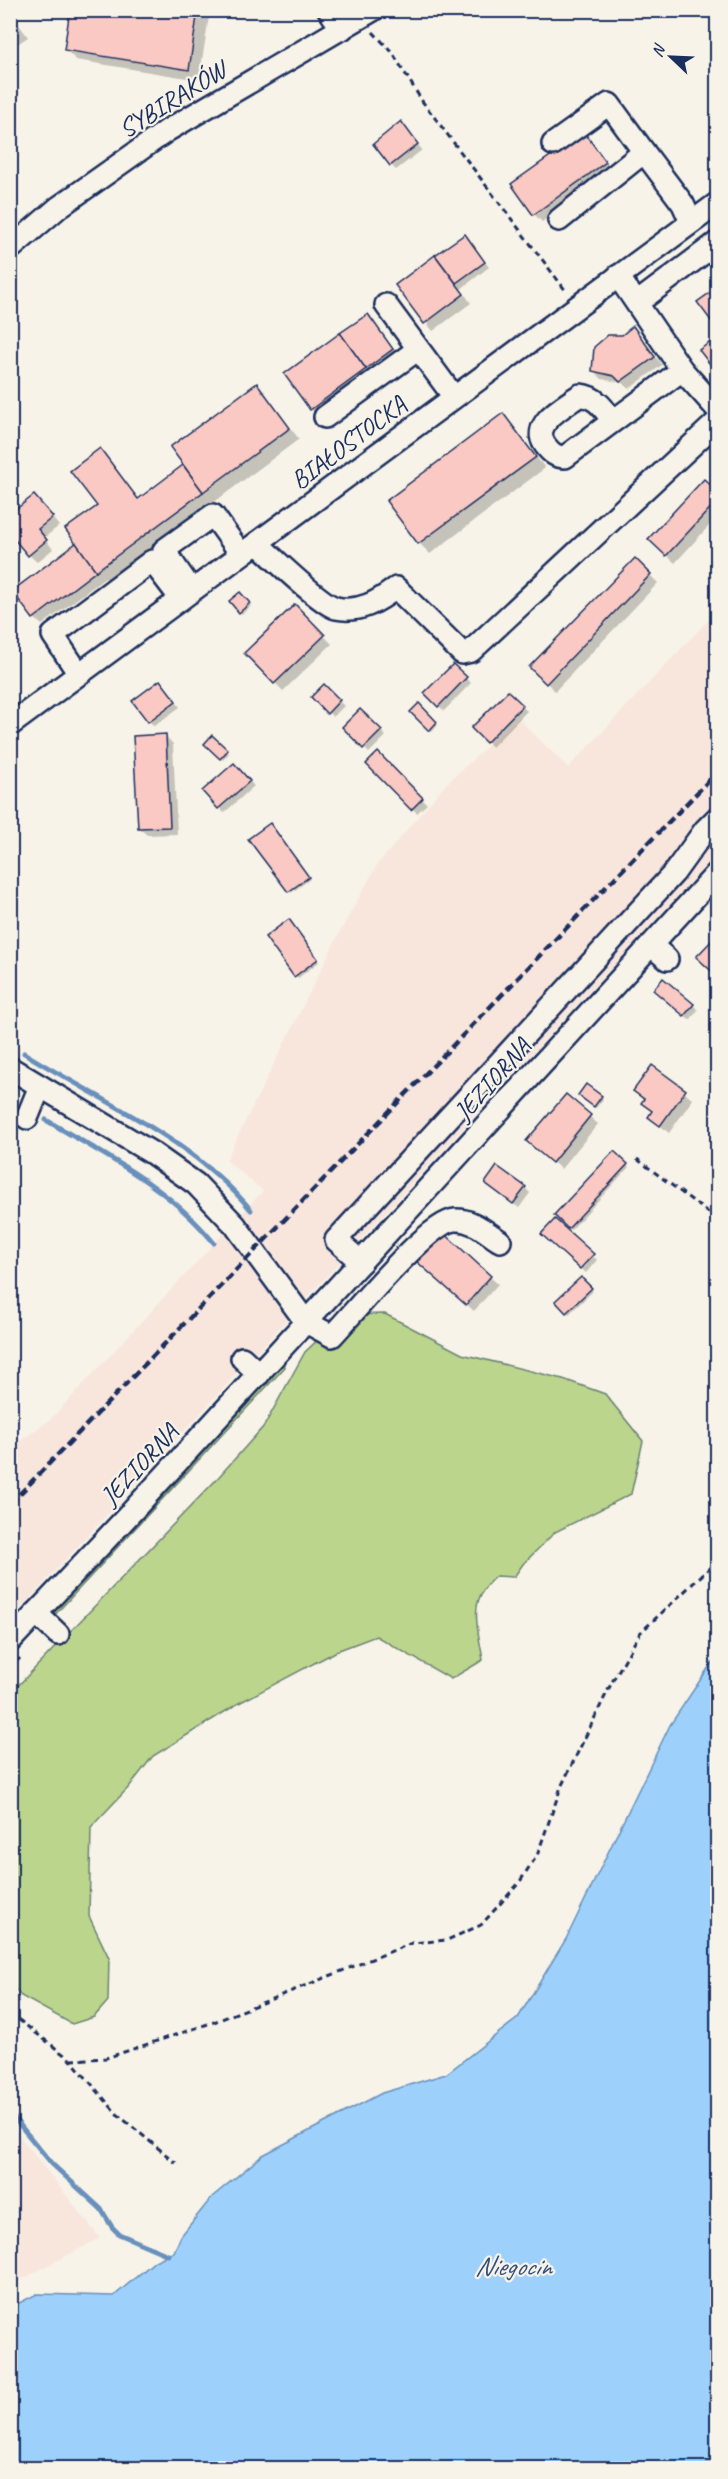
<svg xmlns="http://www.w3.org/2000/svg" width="728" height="2479" font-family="Caveat,sans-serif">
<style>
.built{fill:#f8e6dd}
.green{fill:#bbd58c;stroke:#6b8275;stroke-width:1.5}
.water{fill:#9dd1fb;stroke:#6990bc;stroke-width:1.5}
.shadow{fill:#0003}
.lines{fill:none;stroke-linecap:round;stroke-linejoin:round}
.stream{stroke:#6990bc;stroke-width:5}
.building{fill:#fac9c3;stroke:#1b2f5e;stroke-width:1.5}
.minor-casing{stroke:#1b2f5e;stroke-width:26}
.path{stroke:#1b2f5e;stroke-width:3;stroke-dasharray:6 4.5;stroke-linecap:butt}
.minor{stroke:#f7f3e8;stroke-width:21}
.rail{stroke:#1b2f5e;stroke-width:4.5;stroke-dasharray:9 4.5;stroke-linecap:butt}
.labels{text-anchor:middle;stroke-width:4.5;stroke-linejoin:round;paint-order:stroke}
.street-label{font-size:26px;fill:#1b2f5e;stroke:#f7f3e8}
.water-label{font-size:27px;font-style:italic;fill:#354f7d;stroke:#f7f3e8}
</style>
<rect width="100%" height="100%" fill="#f7f3e8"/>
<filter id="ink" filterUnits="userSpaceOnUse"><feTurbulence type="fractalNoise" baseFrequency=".0167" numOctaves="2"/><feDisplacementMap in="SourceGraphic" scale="12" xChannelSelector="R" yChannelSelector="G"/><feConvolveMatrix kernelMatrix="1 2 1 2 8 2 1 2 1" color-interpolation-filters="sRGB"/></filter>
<g filter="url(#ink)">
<g class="built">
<polygon points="717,611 717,853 11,1619 11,1447 50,1420 263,1191 226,1160 342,928 377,865 445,785 518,718 568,768"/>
<polygon points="11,2125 100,2238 11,2285 10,2285"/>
</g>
<g class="green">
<path d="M385 1314 462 1354 563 1379 605 1394 643 1441 631 1494 555 1532 523 1564 514 1577 496 1576C466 1601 478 1627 483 1660L451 1679 376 1636 339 1650 239 1703 153 1756 129 1787 91 1827 89 1916 109 1958 108 2001 94 2017 72 2024 21 1996 11 1985V1693L215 1481 264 1426 305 1352 344 1315Z"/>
<polygon points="284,1357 285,1367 50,1620 47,1614"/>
</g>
<polygon class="water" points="717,1655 717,2468 11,2468 11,2307 37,2294 114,2296 155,2261 174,2252 181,2236 212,2197 263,2155 382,2093 446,2074 518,2018 566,1939 670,1725"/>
<g class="shadow">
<polygon points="72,10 210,10 199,80 76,60 65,49"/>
<polygon points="10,13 28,37 10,49"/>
<polygon points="406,128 422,150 396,170 391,165"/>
<polygon points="584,134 613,171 542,222 534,214"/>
<polygon points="464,236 489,267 461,289 471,303 433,331 397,286"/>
<polygon points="368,316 400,357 319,417 311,409"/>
<polygon points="633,328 662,365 629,389 623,383 602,379 594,371 622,337"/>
<polygon points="257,385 299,439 108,581 105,578 42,625 34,618 99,506 100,450 139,499 185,465"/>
<polygon points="503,415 545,468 430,554 419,543 388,501"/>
<polygon points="718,494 718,516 675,563 650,539"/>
<polygon points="42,505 59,526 44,538 53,549 37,562 29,555"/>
<polygon points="635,560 658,583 555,691 531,667"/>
<polygon points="240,594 251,606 242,614 231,601"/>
<polygon points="295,606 332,644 283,691 246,653"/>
<polygon points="453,666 471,683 444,711 426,693"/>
<polygon points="324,686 344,706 333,717 313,697"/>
<polygon points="165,687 180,707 154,726 149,721"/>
<polygon points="508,693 527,711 492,747 474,728"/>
<polygon points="419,706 438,725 432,732 412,712"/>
<polygon points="360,711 386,736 369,753 344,727"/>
<polygon points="165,736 173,744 177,834 147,835 139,828"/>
<polygon points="212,737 229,753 223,760 206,743"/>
<polygon points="378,754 427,804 417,813 368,764"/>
<polygon points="239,770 254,786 224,813 204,791"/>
<polygon points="271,827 310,879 291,893 289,891"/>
<polygon points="291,923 319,962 298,978 296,976"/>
<polygon points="660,995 693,1005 698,1010 690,1020"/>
<polygon points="652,1067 693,1099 669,1133 650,1117 653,1112 635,1091"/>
<polygon points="566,1096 598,1124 561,1169 536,1149"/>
<polygon points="582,1097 601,1097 603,1099 596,1108"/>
<polygon points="614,1153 629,1167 571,1230 556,1215"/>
<polygon points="492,1188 525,1188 530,1193 519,1208"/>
<polygon points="548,1239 592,1255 597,1260 586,1273"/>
<polygon points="426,1268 490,1277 498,1284 474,1311"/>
<polygon points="581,1279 593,1291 569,1314 557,1302"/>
</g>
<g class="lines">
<g class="stream">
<path d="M24 1053C102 1102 191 1138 251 1210"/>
<polyline points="10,1098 15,1101"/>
<path d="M46 1120C106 1156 169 1187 214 1243"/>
<polyline points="10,2113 52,2164 101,2209 112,2227 119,2234 168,2255"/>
</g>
</g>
<g class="building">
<polygon points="70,10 198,10 189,70 64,50"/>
<polygon points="401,121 418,144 390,166 373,144"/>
<polygon points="584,132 606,162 533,215 511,184"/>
<polygon points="465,234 485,262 456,283 435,255"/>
<polygon points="435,255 464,294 424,324 395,285"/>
<polygon points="718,287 718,330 697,302"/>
<polygon points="368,314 393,349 366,369 340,333"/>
<polygon points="633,326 655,357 620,382 614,376 592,371 594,347 608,335 622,335"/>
<polygon points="340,333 366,369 310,410 284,374"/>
<polygon points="718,337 718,371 716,372 699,350"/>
<polygon points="257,383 290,428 203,492 170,447"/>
<polygon points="503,413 536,457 418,544 386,501"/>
<polygon points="100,448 138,499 183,465 203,492 96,571 65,529 97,506 70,471"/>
<polygon points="704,479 718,492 718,500 666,556 648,539"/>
<polygon points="34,495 53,517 38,529 47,540 28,556 10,534 10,514"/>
<polygon points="76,543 96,571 33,619 12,591"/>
<polygon points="635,558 651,574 546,684 529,667"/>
<polygon points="240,592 250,603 239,613 229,601"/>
<polygon points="295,604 325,635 274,684 244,653"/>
<polygon points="453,664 467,677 438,707 424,693"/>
<polygon points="160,680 176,701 148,722 132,701"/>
<polygon points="324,684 340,700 327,714 311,697"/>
<polygon points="508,691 523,705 486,743 471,728"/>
<polygon points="419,703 437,722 429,731 410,712"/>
<polygon points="360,709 382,730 363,749 342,727"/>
<polygon points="166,734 170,827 138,828 133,736"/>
<polygon points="212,735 228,750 220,759 204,744"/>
<polygon points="378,752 423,798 411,810 366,764"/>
<polygon points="234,763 250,781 218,809 202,791"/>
<polygon points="270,823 309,877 288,892 248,839"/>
<polygon points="289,919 318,959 294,977 265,937"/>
<polygon points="718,934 718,977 696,957"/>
<polygon points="663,978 694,1004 684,1016 653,990"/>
<polygon points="652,1065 686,1090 660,1126 648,1117 652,1111 641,1103 644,1099 633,1091"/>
<polygon points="586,1084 602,1096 594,1107 578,1095"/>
<polygon points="566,1094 591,1115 552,1163 526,1141"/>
<polygon points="614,1151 628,1164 568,1229 554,1215"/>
<polygon points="497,1166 526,1187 513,1204 485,1183"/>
<polygon points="555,1219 594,1254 580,1269 541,1234"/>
<polygon points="442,1231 491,1276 466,1305 416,1261"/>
<polygon points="581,1277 592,1288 566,1313 555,1301"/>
</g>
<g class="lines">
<g class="minor-casing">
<g id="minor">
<polyline points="329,10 342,29"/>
<polyline points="553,144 609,104 644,152"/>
<polyline points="559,220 644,152 683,204 691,222"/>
<polyline points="10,249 59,207 168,130 373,10"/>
<polyline points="618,276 682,370 718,410"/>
<polyline points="637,303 718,242"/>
<polyline points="386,305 454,397"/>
<polyline points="325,417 417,350"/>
<path d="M613 421C604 409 597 397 580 395 565 406 530 423 545 445 551 453 556 457 565 457L682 370"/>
<path d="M257 543C271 556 321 604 336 608 360 613 379 601 396 588L462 653 471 651 718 421"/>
<polyline points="188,585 164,550 213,515 241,554"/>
<polyline points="79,674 53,635 152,561 181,599"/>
<polyline points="10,725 718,203"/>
<polyline points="651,945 667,959"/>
<path d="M10 1068 152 1153 196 1184 235 1225 306 1322 332 1336C353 1314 429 1221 455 1220 472 1219 486 1232 500 1241"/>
<polyline points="27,1118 40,1086"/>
<polyline points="361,1262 336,1240 674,873 705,830 718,817"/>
<polyline points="242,1358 259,1374"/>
<polyline points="36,1613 58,1634"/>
<polyline points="10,1641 126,1518 718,872"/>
</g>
</g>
<g class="path">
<polyline points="373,32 392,52 422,101 566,291"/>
<polyline points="637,1159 718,1220"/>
<polyline points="10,1668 20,1658"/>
<polyline points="10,2013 71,2060 117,2114 176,2163"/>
<polyline points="71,2060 106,2058 214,2022 412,1943 447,1940 481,1925 519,1883 538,1853 561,1787 612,1682 640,1633 718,1560"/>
</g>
<use href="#minor" class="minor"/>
<polyline class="rail" points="10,1504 718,771"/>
</g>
</g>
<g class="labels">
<g class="street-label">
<text transform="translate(172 99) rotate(-32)" y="9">SYBIRAKÓW</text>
<text transform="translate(348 442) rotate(-37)" y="9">BIAŁOSTOCKA</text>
<text transform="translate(492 1079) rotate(-48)" y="9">JEZIORNA</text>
<text transform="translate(139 1464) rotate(-47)" y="9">JEZIORNA</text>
</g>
<g class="water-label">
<text x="513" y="2275">Niegocin</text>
</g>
</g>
<rect width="728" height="2479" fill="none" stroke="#f7f3e8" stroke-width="36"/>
<rect x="18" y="18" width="692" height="2443" fill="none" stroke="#1b2f5e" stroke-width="2" filter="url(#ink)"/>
<g transform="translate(671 57) rotate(293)" stroke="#f7f3e8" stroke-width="4.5" paint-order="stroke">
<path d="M0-4.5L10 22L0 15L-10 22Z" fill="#1b2f5e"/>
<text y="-9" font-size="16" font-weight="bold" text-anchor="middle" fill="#1b2f5e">N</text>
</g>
</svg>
